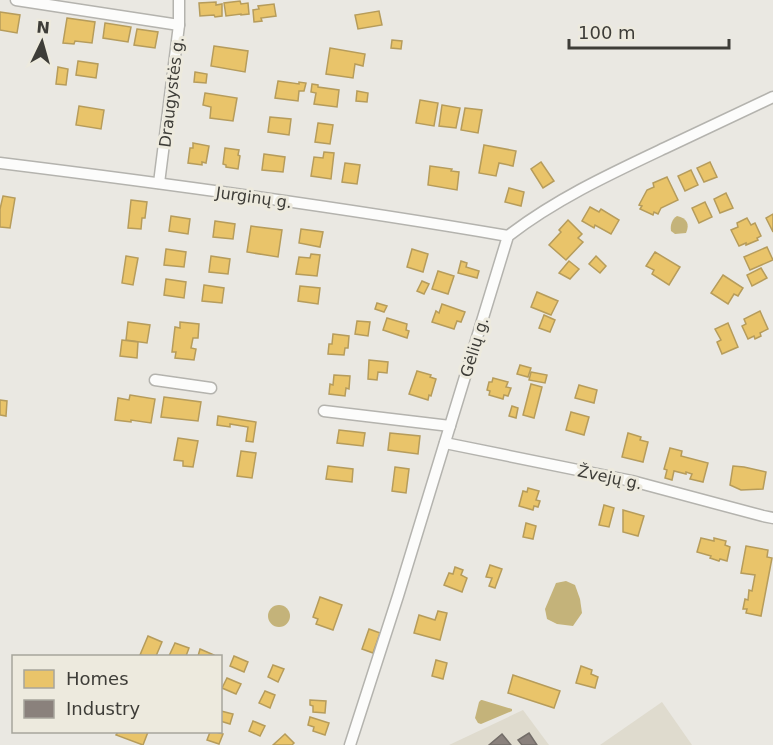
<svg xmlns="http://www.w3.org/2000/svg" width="773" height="745" font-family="'DejaVu Sans',sans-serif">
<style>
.built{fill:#dfdbce}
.water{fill:#c4b37a}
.homes{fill:#e9c46a;stroke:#b69c5b;stroke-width:1.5}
.industry{fill:#8a817c;stroke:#736d68;stroke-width:1.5}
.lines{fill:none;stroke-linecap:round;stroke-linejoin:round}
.street-casing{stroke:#b4b3ae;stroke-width:13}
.street{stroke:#fcfcfb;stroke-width:10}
.labels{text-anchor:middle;stroke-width:6;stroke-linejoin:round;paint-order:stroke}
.street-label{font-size:16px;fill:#3e3d38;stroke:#edeade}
</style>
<rect width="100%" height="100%" fill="#eae8e2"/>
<g class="built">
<polygon points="662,702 692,745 600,745"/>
<polygon points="523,710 549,745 449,745"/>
</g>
<g class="water">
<path d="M677 216C687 218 690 224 686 233L675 234 671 231C670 225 672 219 677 216Z"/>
<polygon points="566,581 575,585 580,599 582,613 573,626 557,624 547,619 545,609 556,583"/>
<circle cx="279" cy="616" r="11"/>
<polygon points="481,700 482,700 512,709 512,711 481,724 478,723 475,718 479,702"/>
</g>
<g class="homes">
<polygon points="240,1 241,4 248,3 249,14 241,15 241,14 226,16 224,3"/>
<polygon points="216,2 216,5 222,4 222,16 215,17 214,15 200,16 199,3"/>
<polygon points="274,4 276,16 261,18 262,21 254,22 253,10 259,9 258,6"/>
<polygon points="379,11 382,25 358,29 355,15"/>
<polygon points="0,12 20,15 17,33 0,30"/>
<polygon points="67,18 95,22 92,43 75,41 74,44 63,43"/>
<polygon points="105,23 131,27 128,42 103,38"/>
<polygon points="137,29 158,32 155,48 134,45"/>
<polygon points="392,40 402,41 401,49 391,48"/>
<polygon points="214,46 248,51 245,72 211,66"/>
<polygon points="330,48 365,54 363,66 355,64 353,78 326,74"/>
<polygon points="78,61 98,64 96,78 76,75"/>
<polygon points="58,67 68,69 66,85 56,84"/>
<polygon points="195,72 207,74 206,83 194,82"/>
<polygon points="278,81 299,84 299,82 306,83 304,91 299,91 298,101 275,98"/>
<polygon points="312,84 318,85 318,87 339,90 337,107 314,104 316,93 311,92"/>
<polygon points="357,91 368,93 367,102 356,101"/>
<polygon points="205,93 237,98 233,121 210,118 211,107 203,105"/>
<polygon points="420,100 438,103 434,126 416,123"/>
<polygon points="442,105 460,108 456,128 439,126"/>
<polygon points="79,106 104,110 101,129 76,125"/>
<polygon points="465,108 482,110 478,133 461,130"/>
<polygon points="270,117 291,119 289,135 268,132"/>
<polygon points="318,123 333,125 330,144 315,142"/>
<polygon points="193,143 209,146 206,163 202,162 202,165 188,163 190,148 193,148"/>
<polygon points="484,145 516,151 513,166 499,163 496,176 479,173"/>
<polygon points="225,148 239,150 238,155 240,156 238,169 226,167 226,165 223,164"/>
<polygon points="324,152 334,153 331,179 311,176 314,157 323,158"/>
<polygon points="264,154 285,157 283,172 262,170"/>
<polygon points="541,162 554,181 543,188 531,169"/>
<polygon points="710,162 717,177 704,182 697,168"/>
<polygon points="345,163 360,165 357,184 342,182"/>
<polygon points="430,166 452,169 451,171 459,172 457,190 428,185"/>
<polygon points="691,170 698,185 685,191 678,176"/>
<polygon points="667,177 678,200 661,208 658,214 654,212 653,215 640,209 642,206 639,205 647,190 654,187 653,183"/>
<polygon points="509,188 524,192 521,206 505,202"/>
<polygon points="726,193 733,208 720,213 714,199"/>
<polygon points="3,196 15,198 10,228 0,227 0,209"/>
<polygon points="131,200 147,202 145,218 142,218 141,229 128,228"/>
<polygon points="705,202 712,217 699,223 692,208"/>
<polygon points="590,207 599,212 601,209 619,220 611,234 595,225 594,228 582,221"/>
<polygon points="773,214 773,232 766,218"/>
<polygon points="171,216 190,219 188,234 169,231"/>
<polygon points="747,218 751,225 755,223 761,236 757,238 758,240 746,245 746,243 739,246 731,230 738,227 737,223"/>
<polygon points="568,220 582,234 578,238 583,242 566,260 549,245 561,232 559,230"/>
<polygon points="215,221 235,224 233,239 213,237"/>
<polygon points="251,226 282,230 278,257 247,252"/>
<polygon points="301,229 323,232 320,247 299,243"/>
<polygon points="767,247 773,260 750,270 744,257"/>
<polygon points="166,249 186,252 184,267 164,265"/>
<polygon points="412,249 428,254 423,272 407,267"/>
<polygon points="655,252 680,267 669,285 652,274 654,270 646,266"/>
<polygon points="311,254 320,255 317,276 296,274 299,257 310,258"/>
<polygon points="126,256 138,258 133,285 122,283"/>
<polygon points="211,256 230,259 228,274 209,272"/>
<polygon points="596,256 606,266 600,273 589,264"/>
<polygon points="461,261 467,263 466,267 479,271 477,278 458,273"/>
<polygon points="569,261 579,269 570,279 559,273"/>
<polygon points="761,268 767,278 752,286 747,275"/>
<polygon points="438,271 454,276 448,294 432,289"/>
<polygon points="723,275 743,288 738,296 734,294 728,304 711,293"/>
<polygon points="166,279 186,282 184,298 164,295"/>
<polygon points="422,281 429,284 424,294 417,291"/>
<polygon points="204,285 224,288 222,303 202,301"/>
<polygon points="300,286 320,288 318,304 298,301"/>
<polygon points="537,292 558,301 551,315 531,307"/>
<polygon points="377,303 387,306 384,312 375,309"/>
<polygon points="442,304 465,312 461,322 457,321 454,329 432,322 436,311 439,313"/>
<polygon points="760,311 768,329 760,333 761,336 755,339 754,336 748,339 742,326 746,324 744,319"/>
<polygon points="544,315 555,320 550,332 539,328"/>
<polygon points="387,318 407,324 406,330 409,331 407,338 383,330"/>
<polygon points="357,321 370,322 368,336 355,334"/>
<polygon points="128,322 150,325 147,343 126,340"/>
<polygon points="180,322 199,324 198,338 193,338 191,348 196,349 194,360 175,358 176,352 172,352 175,327 180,328"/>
<polygon points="728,323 738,347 722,354 717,342 721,340 715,329"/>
<polygon points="333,334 349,336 348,348 345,348 344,355 328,354 329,344 332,344"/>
<polygon points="122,340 138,342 137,358 120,356"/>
<polygon points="369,360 388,362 387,373 378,372 377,380 368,379"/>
<polygon points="520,365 531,368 528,377 517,374"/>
<polygon points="417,371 431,375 430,377 436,379 431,396 429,395 428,400 409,394"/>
<polygon points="531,372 547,375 545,383 529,380"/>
<polygon points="334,375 350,376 349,389 346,388 345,396 329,394 330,384 333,385"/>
<polygon points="493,378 508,382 506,387 511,388 508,396 504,395 503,399 489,395 490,391 487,390 489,382 492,382"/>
<polygon points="531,384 542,387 534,418 523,415"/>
<polygon points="579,385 597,390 594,403 575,398"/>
<polygon points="130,395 155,399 151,423 131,420 131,422 115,420 118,398 129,400"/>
<polygon points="164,397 201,402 198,421 161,417"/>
<polygon points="0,400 7,401 6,416 0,415"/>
<polygon points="512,406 518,408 516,418 509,416"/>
<polygon points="571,412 589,417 584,435 566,430"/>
<polygon points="218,416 256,422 253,442 246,441 248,427 230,424 230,427 217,425"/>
<polygon points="339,430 365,433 363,446 337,443"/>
<polygon points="390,433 420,436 418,454 388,450"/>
<polygon points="628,433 641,437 640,440 648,442 643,462 622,457"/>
<polygon points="178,438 198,441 193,467 183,466 183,461 174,460"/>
<polygon points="670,448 682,451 681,456 708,463 703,482 690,479 692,474 686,472 686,474 674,471 672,480 665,478 667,470 664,469"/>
<polygon points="241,451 256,453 252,478 237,476"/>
<polygon points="328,466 353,469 352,482 326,479"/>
<polygon points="733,466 744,467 766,472 763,489 741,490 730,485"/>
<polygon points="395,467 409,469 406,493 392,491"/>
<polygon points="528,488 539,491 536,500 540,501 538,507 534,506 533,510 519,506 523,491 527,492"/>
<polygon points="604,505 614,508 609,527 599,525"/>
<polygon points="623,510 644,516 638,536 623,532"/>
<polygon points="526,523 536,526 533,539 523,537"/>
<polygon points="701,538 714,541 714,538 726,541 725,545 730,547 727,561 720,559 719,561 710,558 711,556 697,552"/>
<polygon points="746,546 768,550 767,557 772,558 761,616 746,613 747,609 743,609 745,599 748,600 749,590 752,591 755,575 741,573"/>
<polygon points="490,565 502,569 495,588 489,586 492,578 486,577"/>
<polygon points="455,567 463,570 461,575 467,578 462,592 444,585 449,573 453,574"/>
<polygon points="320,597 342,605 333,630 316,624 318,619 313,617"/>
<polygon points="438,611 447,613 440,640 414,633 419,615 435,620"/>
<polygon points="369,629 380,633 373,653 362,649"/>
<polygon points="148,636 162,642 156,656 145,656 140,655"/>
<polygon points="175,643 189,648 186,656 169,656"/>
<polygon points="200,649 214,655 214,656 198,656"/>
<polygon points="234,656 248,662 244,672 230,666"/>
<polygon points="436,660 447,663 443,679 432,676"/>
<polygon points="273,665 284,669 278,682 268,677"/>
<polygon points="581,666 592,670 591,674 598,677 595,688 576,683"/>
<polygon points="513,675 560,691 554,708 508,693"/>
<polygon points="227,678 241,684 236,694 222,688"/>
<polygon points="265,691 275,695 270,708 259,703"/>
<polygon points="310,700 326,701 325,713 313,712 313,706 310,705"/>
<polygon points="221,711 233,714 230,724 220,721"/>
<polygon points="310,717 329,723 325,735 313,731 314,727 308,725"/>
<polygon points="253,721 265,726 260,736 249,731"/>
<polygon points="118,732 148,732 143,745 116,735"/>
<polygon points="210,732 216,732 223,734 219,744 207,740"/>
<polygon points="285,734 294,743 292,745 273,745"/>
</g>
<g class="industry">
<polygon points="529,733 537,745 522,745 518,740"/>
<polygon points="502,734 511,745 489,745"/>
</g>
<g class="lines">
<g class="street-casing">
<g id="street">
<polyline points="16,0 179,25"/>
<path d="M0 163C170 184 339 207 508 236"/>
<polyline points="159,183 179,25 179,0"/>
<polyline points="155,380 211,388"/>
<polyline points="324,411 450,426"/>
<polyline points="445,443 632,481 763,516 773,518"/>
<path d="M350 745 398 596 508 236C556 199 610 174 665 148 701 131 737 114 773 97"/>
</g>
</g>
<use href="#street" class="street"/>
</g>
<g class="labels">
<g class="street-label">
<text transform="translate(171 92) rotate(-83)" y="6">Draugystės g.</text>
<text transform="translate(254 197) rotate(8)" y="6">Jurginų g.</text>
<text transform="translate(474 347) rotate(-73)" y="6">Gėlių g.</text>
<text transform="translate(610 477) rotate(12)" y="6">Žvejų g.</text>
</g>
</g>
<rect x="12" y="655" width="210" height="78" fill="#edeade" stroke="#a7a59c" stroke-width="1.5"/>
<rect x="24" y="670" width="30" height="18" fill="#e9c46a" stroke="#a7a59c" stroke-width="1.5"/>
<text x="66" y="685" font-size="18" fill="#3e3d38">Homes</text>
<rect x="24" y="700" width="30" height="18" fill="#8a817c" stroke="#a7a59c" stroke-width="1.5"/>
<text x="66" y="715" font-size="18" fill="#3e3d38">Industry</text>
<g transform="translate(42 42) rotate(5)" stroke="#edeade" stroke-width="4.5" paint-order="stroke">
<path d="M0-4.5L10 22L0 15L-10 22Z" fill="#3e3d38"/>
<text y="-9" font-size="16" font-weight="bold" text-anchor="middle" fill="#3e3d38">N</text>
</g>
<path d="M569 39v9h160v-9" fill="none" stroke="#3e3d38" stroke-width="3"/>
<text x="578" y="39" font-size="18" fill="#3e3d38" stroke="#edeade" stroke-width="4.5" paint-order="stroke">100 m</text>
</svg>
